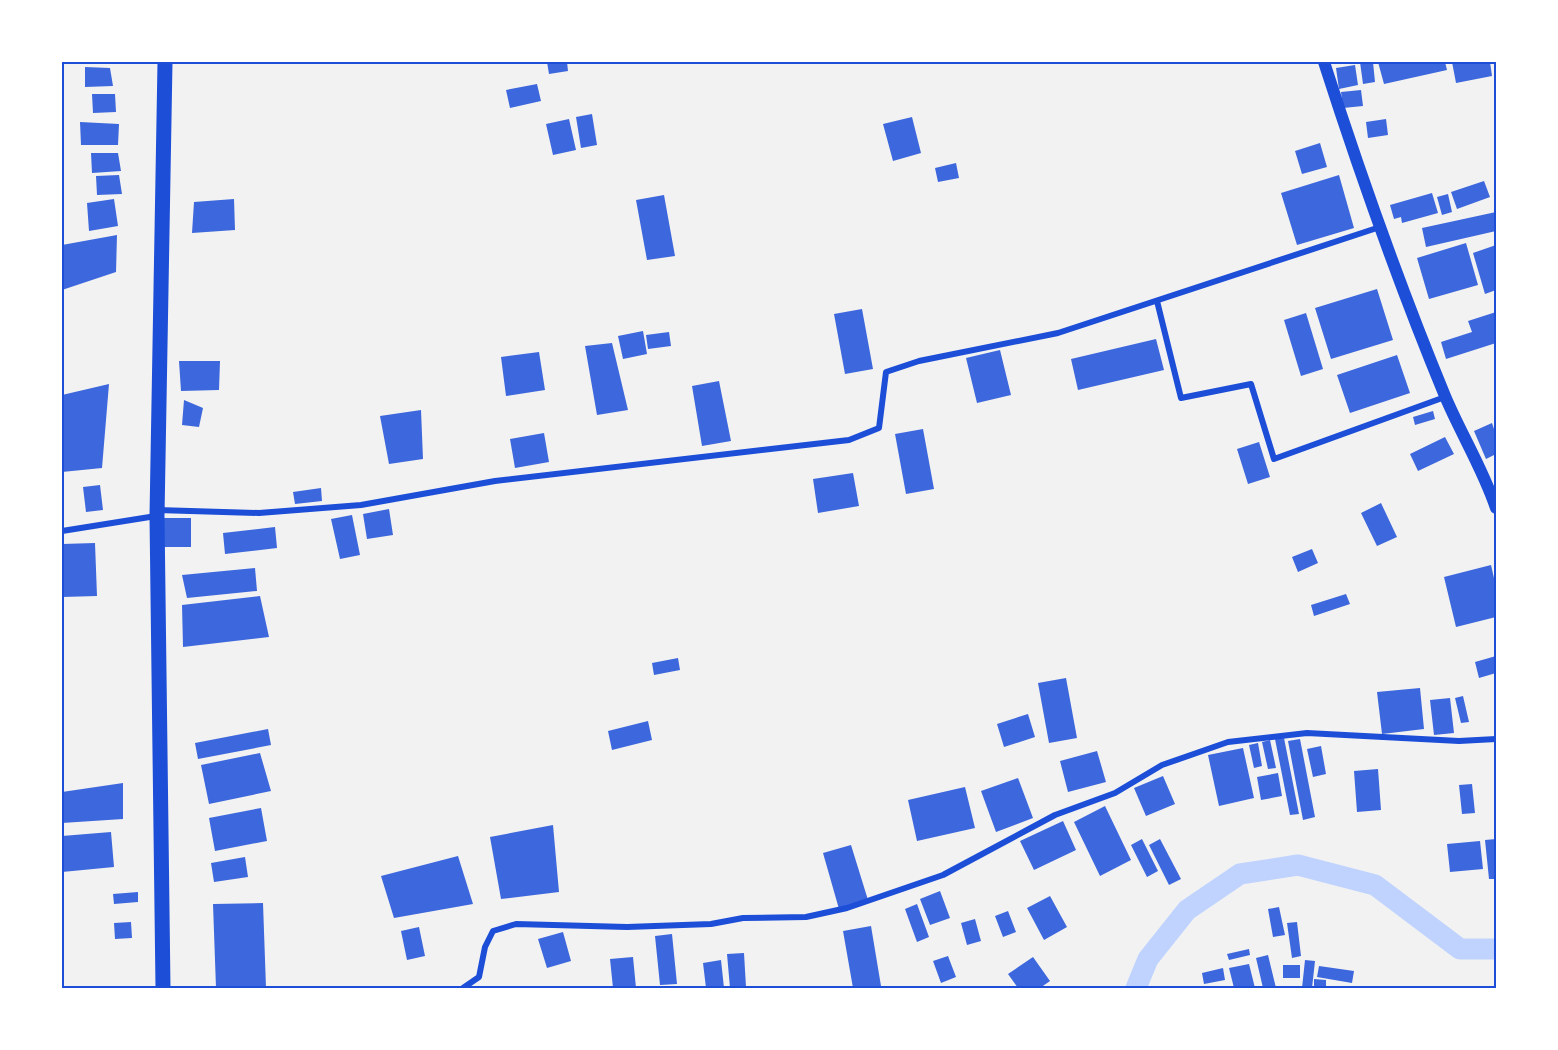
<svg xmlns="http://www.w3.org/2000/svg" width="1558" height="1050" viewBox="0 0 1558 1050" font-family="'Public Sans',sans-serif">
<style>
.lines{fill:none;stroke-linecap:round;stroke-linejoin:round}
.canal{stroke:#bfd3fe;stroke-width:21}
.building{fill:#3d67dc}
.minor{stroke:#1d4ed8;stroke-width:6}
.secondary{stroke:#1d4ed8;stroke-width:12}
.primary{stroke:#1d4ed8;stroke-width:15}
.neatline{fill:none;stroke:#1d4ed8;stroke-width:2}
</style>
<rect width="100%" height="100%" fill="#f2f2f2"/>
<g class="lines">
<path class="canal" d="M1136,988L1148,959L1187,910L1240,874L1298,865L1375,885L1460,949H1496"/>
</g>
<path class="building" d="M547,62H567L568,71L549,74Z
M1360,62H1373L1375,82L1363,84Z
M1378,62H1445L1447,70L1384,84Z
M1452,62H1490L1492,76L1456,83Z
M1355,65L1358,85L1339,89L1336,68Z
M85,67L110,68L113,86L85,87Z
M537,84L541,101L510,108L506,90Z
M1361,90L1363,106L1343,108L1341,92Z
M92,94H115L116,112L93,113Z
M592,114L597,145L581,148L576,117Z
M912,117L921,153L893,161L883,124Z
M569,119L576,150L553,155L546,124Z
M1386,119L1388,135L1368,138L1366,122Z
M80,122L119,124L118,145H81Z
M1320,143L1327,167L1302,174L1295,151Z
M91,153H118L121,171L92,173Z
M956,163L959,178L938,182L935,168Z
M119,175L122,194L97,195L96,176Z
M1339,175L1354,228L1297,245L1281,193Z
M1484,181L1490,197L1457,209L1451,192Z
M1432,193L1438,213L1402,223L1401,217L1394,219L1390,205Z
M1448,194L1452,212L1442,215L1437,197Z
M664,195L675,256L647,260L636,200Z
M114,199L118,226L89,231L87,203Z
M234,199L235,230L192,233L194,202Z
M1496,212V231L1426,247L1422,228Z
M117,235L116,272L62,290V245Z
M1466,243L1478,285L1429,299L1417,258Z
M1496,245V290L1485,294L1473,253Z
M1377,289L1393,340L1331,359L1315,308Z
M862,309L873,369L845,374L834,314Z
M1496,312V343L1446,359L1441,342L1472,332L1468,321Z
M1306,313L1323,369L1301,376L1284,320Z
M643,331L647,354L623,359L618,336Z
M669,332L671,346L648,349L646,335Z
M1156,339L1164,370L1078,390L1071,359Z
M612,343L628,410L597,415L585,346Z
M1000,350L1011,395L977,403L966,358Z
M539,352L545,390L506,396L501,357Z
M1397,355L1410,393L1350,413L1337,375Z
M179,361H220L219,390L181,391Z
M719,381L731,441L702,446L692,386Z
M109,384L102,468L62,472V395Z
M184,400L203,408L199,427L182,425Z
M421,410L423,459L389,464L380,416Z
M1433,411L1435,419L1415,425L1413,417Z
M1492,423L1496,435V454L1486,459L1474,431Z
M923,429L934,489L906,494L895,434Z
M544,433L549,462L515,468L510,439Z
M1445,437L1454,454L1418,471L1410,454Z
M1259,442L1270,477L1248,484L1237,449Z
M853,473L859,506L818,513L813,479Z
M100,485L103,510L86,512L83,487Z
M321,488L322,501L295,504L293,492Z
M1381,503L1397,537L1377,546L1361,513Z
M389,509L393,535L367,539L363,514Z
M352,515L360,555L340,559L331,519Z
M163,518H191V547H163Z
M275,527L277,548L225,554L223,533Z
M95,543L97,596L62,597V544Z
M1312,549L1318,563L1298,572L1292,557Z
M1491,565L1496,587V617L1456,627L1444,577Z
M255,568L257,591L187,598L182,575Z
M1346,594L1350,604L1314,616L1311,605Z
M260,596L269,637L183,647L182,605Z
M1496,656V673L1479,678L1475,662Z
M678,658L680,670L654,675L652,663Z
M1066,678L1077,738L1049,743L1038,683Z
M1420,688L1424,729L1382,734L1377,692Z
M1463,696L1469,722L1461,723L1455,698Z
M1450,698L1454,733L1434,735L1430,700Z
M1028,714L1035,737L1004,747L997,724Z
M648,721L652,740L612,750L608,731Z
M268,729L271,745L198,759L195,743Z
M1284,738L1299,814L1290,815L1275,739Z
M1300,739L1315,817L1303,820L1288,741Z
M1270,740L1276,768L1268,769L1262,742Z
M1258,743L1262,766L1254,768L1249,745Z
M1321,746L1326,774L1313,777L1307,749Z
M1243,748L1254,798L1219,806L1208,755Z
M1097,751L1106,782L1068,792L1060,761Z
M260,753L271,791L209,804L201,765Z
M1378,769L1381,810L1357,812L1354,771Z
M1278,773L1282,796L1261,800L1257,777Z
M1163,776L1175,804L1146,816L1134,788Z
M1018,778L1033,818L996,832L981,791Z
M123,783V819L62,823V792Z
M1472,784L1475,813L1462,814L1459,785Z
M965,787L975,828L917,841L908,800Z
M1105,806L1131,860L1100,876L1074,822Z
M261,808L267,841L215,851L209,818Z
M1063,821L1076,850L1034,870L1020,841Z
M553,825L559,892L501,899L490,837Z
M111,832L114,867L62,872V836Z
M1142,839L1158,871L1147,877L1131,845Z
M1160,839L1181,879L1169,885L1149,845Z
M1496,839V879H1489L1485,840Z
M1480,841L1483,869L1450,872L1447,844Z
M851,845L868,900L839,909L823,853Z
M458,856L473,904L394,918L381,876Z
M245,857L248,877L214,882L211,863Z
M940,891L950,918L930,925L920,899Z
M138,892V902L114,904L113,894Z
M1050,896L1067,927L1044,940L1027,908Z
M263,903L266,988H216L213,904Z
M917,904L929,937L917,942L905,909Z
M1279,907L1285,935L1273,937L1268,909Z
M1008,911L1016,932L1003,937L995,916Z
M975,919L981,941L967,945L961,923Z
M131,922L132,938L115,939L114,923Z
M1297,922L1301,956L1292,958L1287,923Z
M871,926L881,986L853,988L843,931Z
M419,927L425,956L407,960L401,931Z
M563,932L571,961L547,968L538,939Z
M672,934L677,984L660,985L655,936Z
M1249,949L1250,955L1229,960L1227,954Z
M744,953L746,987L730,988L727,954Z
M1268,955L1276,988H1263L1256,958Z
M948,956L956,977L941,983L933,961Z
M633,957L636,988H613L610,959Z
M1033,957L1050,981L1040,988H1018L1008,974Z
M721,960L724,988H706L703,963Z
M1305,960L1315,961L1312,988H1302Z
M1249,964L1255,988H1234L1229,968Z
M1283,965H1300V978H1283Z
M1319,966L1354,971L1352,983L1317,977Z
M1223,968L1225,980L1204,984L1202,973Z
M1314,979L1326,980V988H1314Z"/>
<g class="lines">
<path class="minor" d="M1157,301L1181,398L1251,384L1274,459L1445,397
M157,510L259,513L361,505L495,481L849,440L879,428L886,372L919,361L1058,333L1380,227
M62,531L156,516
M463,988L479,977L485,947L493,931L516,924L627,927L711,924L743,918L806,917L847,908L943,875L1055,815L1115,793L1162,765L1228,742L1307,733L1459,741L1496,739"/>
<path class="secondary" d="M1324,62C1360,174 1400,287 1445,396C1461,434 1483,469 1496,508"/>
<path class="primary" d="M163,988L157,516L165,62"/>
</g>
<rect width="1558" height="1050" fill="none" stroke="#ffffff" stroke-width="126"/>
<rect x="63" y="63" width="1432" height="924" class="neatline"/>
</svg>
